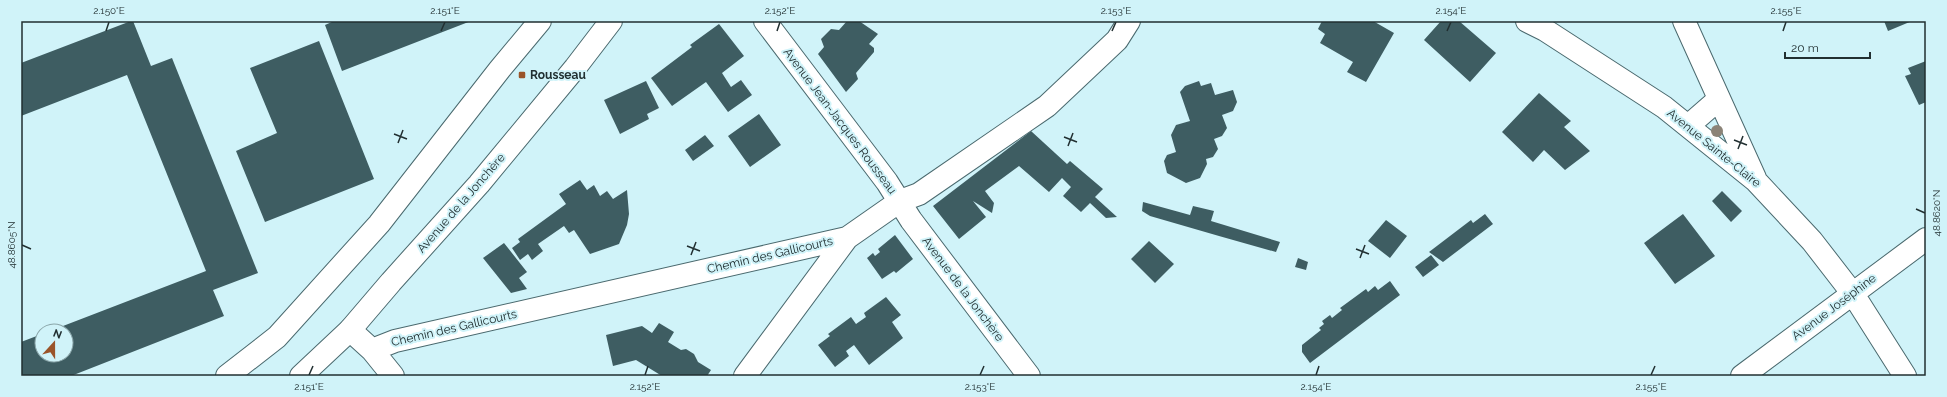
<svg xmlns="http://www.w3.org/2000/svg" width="1947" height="397" viewBox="0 0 1947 397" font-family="Raleway,sans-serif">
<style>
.building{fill:#3e5d62}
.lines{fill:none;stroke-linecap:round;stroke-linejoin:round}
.street-casing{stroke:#4a696e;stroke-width:24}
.secondary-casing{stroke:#4a696e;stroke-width:24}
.street{stroke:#fff;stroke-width:22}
.secondary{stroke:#fff;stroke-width:22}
.tree{fill:#8b8377}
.ticks{fill:none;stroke:#212f31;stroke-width:1.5}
.poi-dot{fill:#9a542a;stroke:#d0f3f9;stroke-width:1.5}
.labels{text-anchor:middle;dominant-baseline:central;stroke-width:4;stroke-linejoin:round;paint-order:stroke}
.poi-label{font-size:12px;font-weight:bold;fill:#212f31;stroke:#d0f3f9;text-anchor:start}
.street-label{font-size:12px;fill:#212f31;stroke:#d0f3f9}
.neatline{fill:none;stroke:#212f31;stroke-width:1.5}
.ticks-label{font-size:10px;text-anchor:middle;fill:#212f31}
</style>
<rect width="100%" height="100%" fill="#d0f3f9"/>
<path class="building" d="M131,21H133L151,66L172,58L258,273L213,290L224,316L71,376H21V342L42,334V355H66V331H50L206,271L127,75L21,116V63Z
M334,21H471L342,71L325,25Z
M847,21H859L878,34L869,44L874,48V52L856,73L858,79L846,92L818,54L824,47L821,39L831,29L839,30Z
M1322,21H1373L1394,33L1366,82L1347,72L1353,62L1320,43L1325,34L1318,29Z
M1441,21H1459L1496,53L1470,82L1424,40Z
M1884,21H1912L1888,31Z
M719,24L744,56L722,73L731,87L741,80L752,95L728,112L706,82L672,106L651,78L692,47L690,45Z
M319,41L374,179L265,222L236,151L277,133L250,68Z
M1926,61V102L1919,105L1905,76L1911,74L1908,68Z
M646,81L659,108L647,114L649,119L620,134L604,100Z
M1199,81L1201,86L1211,83L1215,95L1233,90L1237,102L1233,111L1222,115L1227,128L1222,136L1214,139L1218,149L1213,157L1206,159L1207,164L1200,178L1186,183L1167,173L1164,161L1167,155L1176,152L1171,135L1176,125L1190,121L1180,92L1185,86Z
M1539,93L1571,121L1564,127L1590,151L1565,170L1544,150L1533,162L1502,132Z
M759,114L781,145L750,167L728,136Z
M1031,131L1067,164L1070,161L1103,189L1095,197L1117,217L1106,218L1090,203L1081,212L1063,196L1071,187L1062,178L1049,192L1019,166L985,191L994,203L992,213L973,201L986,217L959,239L933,206Z
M705,135L714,146L693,161L685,150Z
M580,180L587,190L594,185L600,196L607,191L613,199L627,190L629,214L627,225L619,244L590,254L574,230L569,233L564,226L538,244L543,251L532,260L528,254L520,260L512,248L520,242L518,239L566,204L559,194Z
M1722,191L1742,211L1731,222L1712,201Z
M1143,202L1190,215L1193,206L1214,211L1211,221L1280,242L1276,252L1219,236L1150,216L1142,211Z
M1485,214L1493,224L1443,262L1429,252L1471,220L1473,223Z
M1683,214L1715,256L1675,284L1644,243Z
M1386,220L1407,236L1390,258L1368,241Z
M895,235L913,259L896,273L894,271L882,279L867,258L873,253L875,256L880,252L878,249Z
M1149,241L1174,264L1155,283L1131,259Z
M504,243L527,272L519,278L527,289L511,293L483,258Z
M1431,255L1439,265L1423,277L1415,267Z
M1298,258L1308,262L1306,270L1295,267Z
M1390,281L1400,295L1310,363L1302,352V345L1321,330L1319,328L1324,324L1322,321L1330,315L1332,318L1342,310L1340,308L1366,289L1368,292L1375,286L1378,290Z
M886,297L901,315L892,322L903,338L869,365L854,345L846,351L849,356L835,367L818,345L830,336L828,334L851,317L856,324L866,317L864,313Z
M659,323L674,332L668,342L681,350L686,349L694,354L698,362L711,370L707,376H662L636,360L613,366L606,335L642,326L652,333Z"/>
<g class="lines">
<defs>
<path id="street" d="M765,21L887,182L911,220L1029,376
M1527,21L1545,30L1664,107L1756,181L1812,241L1853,294L1905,376
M1684,21L1755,178
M1688,126L1719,99
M350,330L372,350L395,341L847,238L900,201L919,194L1047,106L1117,40L1129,21
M372,350L393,376
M227,376L277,337L379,224L500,69L540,21
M745,376L847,238
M1742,376L1926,239"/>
<path id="secondary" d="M301,376L350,330L391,282L479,184L575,68L611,21"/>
</defs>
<use href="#street" class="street-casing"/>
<use href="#secondary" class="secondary-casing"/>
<use href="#street" class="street"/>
<use href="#secondary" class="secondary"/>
</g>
<circle class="tree" cx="1717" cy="131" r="6"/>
<path class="ticks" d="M106,31L109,22M441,31L445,22M777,31L780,22M1112,31L1116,22M1447,31L1451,22M1783,31L1786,22M394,134L407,139M1064,137L1077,142M1734,140L1747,145M398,143L403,130M1068,146L1073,133M1738,149L1743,136M1916,209L1925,213M22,245L31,249M687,246L700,251M1356,249L1369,254M691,255L696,242M1360,258L1365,245M309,375L313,366M645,375L648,366M980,375L984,366M1316,375L1319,366M1651,375L1655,366"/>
<rect class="poi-dot" x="518" y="71" width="8" height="8" rx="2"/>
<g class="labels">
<g class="poi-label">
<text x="530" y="75">Rousseau</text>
</g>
<g class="street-label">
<text transform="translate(840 121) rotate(53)">Avenue Jean-Jacques Rousseau</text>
<text transform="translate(1714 148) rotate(39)">Avenue Sainte-Claire</text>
<text transform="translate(461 203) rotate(-49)">Avenue de la Jonchère</text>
<text transform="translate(770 255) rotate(-13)">Chemin des Gallicourts</text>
<text transform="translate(963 289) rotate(53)">Avenue de la Jonchère</text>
<text transform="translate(1834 307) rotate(-37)">Avenue Joséphine</text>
<text transform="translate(454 328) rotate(-13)">Chemin des Gallicourts</text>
</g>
</g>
<rect width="1947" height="397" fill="none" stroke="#d0f3f9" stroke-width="44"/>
<g transform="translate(54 343) rotate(21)"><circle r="19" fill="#d0f3f9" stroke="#8aa5a9"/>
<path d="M0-3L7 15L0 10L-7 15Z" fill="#9a542a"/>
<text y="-6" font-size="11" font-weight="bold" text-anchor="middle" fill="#212f31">N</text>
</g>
<path d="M1785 52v6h85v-6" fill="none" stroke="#212f31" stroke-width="2"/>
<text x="1791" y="52" font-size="12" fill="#212f31" stroke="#d0f3f9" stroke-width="3" paint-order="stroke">20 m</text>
<rect x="22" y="22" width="1903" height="353" class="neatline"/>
<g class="ticks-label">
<text x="109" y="14">2.150°E</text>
<text x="445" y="14">2.151°E</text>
<text x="780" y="14">2.152°E</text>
<text x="1116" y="14">2.153°E</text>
<text x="1451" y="14">2.154°E</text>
<text x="1786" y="14">2.155°E</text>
<text transform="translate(1936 213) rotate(-90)" y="4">48.8620°N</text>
<text transform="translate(11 245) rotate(-90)" y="4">48.8605°N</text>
<text x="309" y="390">2.151°E</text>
<text x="645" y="390">2.152°E</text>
<text x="980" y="390">2.153°E</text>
<text x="1316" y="390">2.154°E</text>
<text x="1651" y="390">2.155°E</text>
</g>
</svg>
